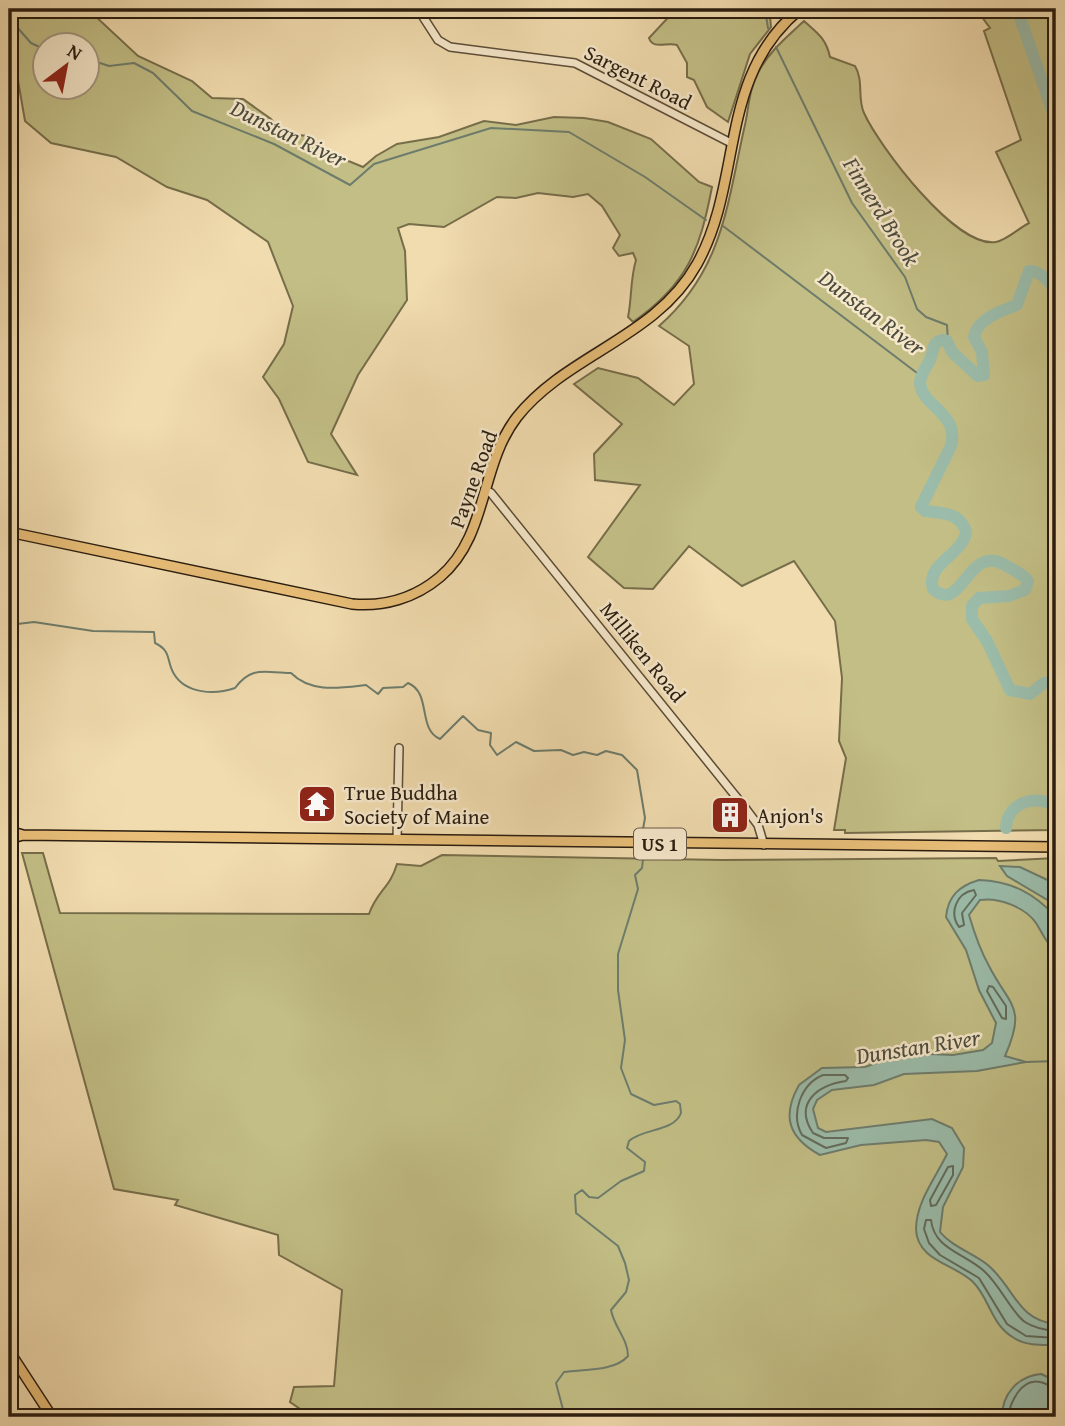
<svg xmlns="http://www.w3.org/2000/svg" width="1065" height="1426" viewBox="0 0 1065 1426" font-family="'Gentium Book Plus',serif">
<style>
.green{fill:#c2be85;stroke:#766d4a;stroke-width:2;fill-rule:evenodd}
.water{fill:#9bbcaa;stroke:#6d7c6c;stroke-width:2}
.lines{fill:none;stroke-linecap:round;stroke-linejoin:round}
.shore{stroke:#626c5c;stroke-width:2}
.stream{stroke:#6d7c6c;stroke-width:2}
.river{stroke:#9bbcaa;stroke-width:12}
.minor-casing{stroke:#5b4c37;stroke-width:10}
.major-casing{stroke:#291c0f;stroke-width:12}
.minor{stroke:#f6e8cb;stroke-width:7}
.major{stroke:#e8be78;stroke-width:9}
.labels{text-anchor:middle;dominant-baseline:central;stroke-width:5;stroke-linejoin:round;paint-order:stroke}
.shield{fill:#f6e8cb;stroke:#665947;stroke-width:2}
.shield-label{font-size:19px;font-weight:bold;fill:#291c0f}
.street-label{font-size:21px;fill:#291c0f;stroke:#f6e8cb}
.poi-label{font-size:21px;fill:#291c0f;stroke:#f6e8cb;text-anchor:start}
.water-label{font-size:23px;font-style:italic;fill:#4b4c3e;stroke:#f6e8cb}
</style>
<rect width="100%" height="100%" fill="#f1dcaf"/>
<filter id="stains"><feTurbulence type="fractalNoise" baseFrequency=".00286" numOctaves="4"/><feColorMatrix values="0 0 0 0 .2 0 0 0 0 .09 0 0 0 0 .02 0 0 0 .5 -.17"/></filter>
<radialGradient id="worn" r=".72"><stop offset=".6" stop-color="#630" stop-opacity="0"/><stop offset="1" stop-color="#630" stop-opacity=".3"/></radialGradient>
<path class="green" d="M9,9H82L92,13L138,56L192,81L212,98L243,99L271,119L282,134L310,136L324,151L363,167L376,156L397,144L439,137L484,121L516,125L554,117L584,118L608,122L651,139L699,182L712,187C700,249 688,284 633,322L628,317C632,298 630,280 636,260L633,253L619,256L613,248L620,235L602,206L588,194L573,197L538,193L516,198L497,197L444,227L409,224L398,228L405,251L407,300L358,375L331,434L357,475L308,462L279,399L263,377L284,344L293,306L268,242L207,200L167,187L116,157L51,143L25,121L16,69L9,65ZM46,46H88V88H46Z
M676,9H787L770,16L771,27L750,54L728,122L707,107L694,80L687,77V63L677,45C666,42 653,50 649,38Z
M976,9H1056V830L845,833V830H834L846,758L839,741L842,678L835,621L794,561L742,586L689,546L653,589L624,588L588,557L640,485L595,480L594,454L622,424L574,384L598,368L638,378L674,405L694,384L689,346L659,326C722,271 727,206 744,129C749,110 748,92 758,73C769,51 787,37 804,21C817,33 826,38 830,57L855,66C864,81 857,98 864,113C879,146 956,249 996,242C1007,240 1019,228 1029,223L996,152L1021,140L984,31L990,28Z
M22,853H43L60,913L369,914C377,891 390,888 397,864L421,866L442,855L722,860L996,858L998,861L1056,858V1381L1041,1374L1005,1417H312L290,1402L294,1387L334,1386L342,1290L279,1255L278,1235L175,1205L178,1200L114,1189Z"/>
<path class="water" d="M1000,866L1020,867L1056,884V905L1007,876Z
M979,880C1011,881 1034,893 1056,917V950C1045,942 1043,934 1036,923C1025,907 998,897 980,900L969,915C974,932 980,950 989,966C1010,1007 1027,1006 1005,1056L1026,1062L977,1071L904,1074L874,1085L832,1090L817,1100L813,1109L818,1128L826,1132L932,1119L952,1128L964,1148L963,1167L943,1207L940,1232C952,1247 975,1254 989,1266C1015,1289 1018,1321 1056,1324V1345C1042,1345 1026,1346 1014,1338C991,1325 990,1299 973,1282C955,1264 917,1261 916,1229C916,1202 936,1177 947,1154L939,1142L926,1140L861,1145L820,1155C789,1138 781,1117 799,1085L822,1068L865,1067L906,1053L953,1055L983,1050L992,1043L996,1023L979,990L966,950L946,917C948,896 959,886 979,880Z
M1041,1374L1056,1381V1413L1043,1409L1039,1417H1002C1002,1394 1018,1376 1041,1374Z"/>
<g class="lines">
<path class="shore" d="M974,890L976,895L962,913L964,925L959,927C949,913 956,893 974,890Z
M989,986L993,987L1006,1006V1019L1002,1018L987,991Z
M823,1075H845L848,1078L846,1081C818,1085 793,1103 813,1133L824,1138H848L846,1143L826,1148L802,1135C790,1114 801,1084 823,1075Z
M953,1166V1175L936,1205L931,1206L930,1200L948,1167Z
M1056,1331C1045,1330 1034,1328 1025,1322C1011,1312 1000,1285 984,1271C964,1253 934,1249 931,1220H926L924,1229L929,1243L940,1255L979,1278L1007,1324L1026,1336L1056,1338
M1008,1417C1010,1403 1021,1378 1040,1382C1046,1383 1050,1387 1056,1387"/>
<path class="stream" d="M765,9L768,28
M9,18L31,43L46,50
M776,47L852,203L905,277L917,309L926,317L947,325L948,343
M88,59L109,66L134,63L153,73L192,111L274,144L350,185L374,164L491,128L569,132L645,177L706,220
M723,226L921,376
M9,625L34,622L93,631L154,632L155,643C172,651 166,661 174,674C186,694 215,695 235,688C252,665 265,673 291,673C311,693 339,688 366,685L378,694L383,688L403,687L408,683C432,693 417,729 440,739L463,716L478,730L491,733L490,745L497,755L516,742L534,751L561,750L573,755L584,752L597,755L606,751L622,755L637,770L645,818L643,829
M1026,1062L1056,1061
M565,1417L556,1383L564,1372C583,1369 614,1372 628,1356C628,1339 614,1327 611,1310L626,1292L629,1280L625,1263L618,1246L576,1213L575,1195L582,1190L589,1197L598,1198L621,1181L644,1171L645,1162L627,1148L629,1141C643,1128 674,1132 681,1113L680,1104L676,1101L654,1105L631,1094L621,1068L625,1040L618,990V954L638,889L635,875L642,868L643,859"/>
<path class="river" d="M1017,9L1056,121
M1056,223L1053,230L1056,236
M1056,294C1052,283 1041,271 1029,271L1017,305C1001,311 977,319 974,337L982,352L984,375L978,376L952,352L947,341L942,340C932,343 934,349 931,357C928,366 920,374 920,383C922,407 960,413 951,446L921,507L925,511C942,513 959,512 966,531C964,555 925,563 933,589C963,615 967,543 1005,565C1013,570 1022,573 1028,581L1025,590L1009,596L979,598L972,606V619L987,641L1010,690L1030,694L1044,683L1056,680
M1006,828C1007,802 1037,793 1056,807"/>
<defs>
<path id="minor" d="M418,9L438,40L450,47L575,63L731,143
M485,490L491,493L746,809L758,825L764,845
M397,840L399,748"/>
<path id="major" d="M9,532L352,604C384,607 415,598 440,577C489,535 479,466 517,417C567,354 656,338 697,264C744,180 717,77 800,9
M9,831L23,835
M9,839L23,835L1056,847
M9,1351L52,1417"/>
</defs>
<use href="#minor" class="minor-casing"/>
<use href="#major" class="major-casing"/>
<use href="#minor" class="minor"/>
<use href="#major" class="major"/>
</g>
<defs>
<symbol id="temple-square" viewBox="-11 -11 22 22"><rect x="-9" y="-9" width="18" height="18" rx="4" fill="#8f2418" stroke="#f6e8cb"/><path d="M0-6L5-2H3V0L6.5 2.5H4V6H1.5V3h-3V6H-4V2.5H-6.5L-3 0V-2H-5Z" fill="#fff"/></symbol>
<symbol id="building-square" viewBox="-11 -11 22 22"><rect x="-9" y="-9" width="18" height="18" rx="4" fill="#8f2418" stroke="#f6e8cb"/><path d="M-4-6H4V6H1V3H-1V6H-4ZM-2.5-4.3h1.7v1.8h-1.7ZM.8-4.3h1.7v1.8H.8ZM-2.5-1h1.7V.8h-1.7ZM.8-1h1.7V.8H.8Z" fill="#fff"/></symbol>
</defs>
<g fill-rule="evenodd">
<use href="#temple-square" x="295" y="782" width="44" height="44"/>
<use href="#building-square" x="708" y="793" width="44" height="44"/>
</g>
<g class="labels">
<rect class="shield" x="634" y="828.5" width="52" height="31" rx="5"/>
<g class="shield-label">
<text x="660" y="844">US 1</text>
</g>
<g class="street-label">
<text transform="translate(638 77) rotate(27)">Sargent Road</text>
<text transform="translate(473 479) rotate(-70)">Payne Road</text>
<text transform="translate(643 652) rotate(51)">Milliken Road</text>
</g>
<g class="poi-label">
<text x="344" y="792">True Buddha<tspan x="344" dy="24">Society of Maine</tspan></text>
<text x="757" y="815">Anjon's</text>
</g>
<g class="water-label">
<text transform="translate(289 133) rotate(26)">Dunstan River</text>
<text transform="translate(882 211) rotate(58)">Finnerd Brook</text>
<text transform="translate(872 312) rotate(37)">Dunstan River</text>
<text transform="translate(918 1046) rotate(-9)">Dunstan River</text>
</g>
</g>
<rect width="1065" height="1426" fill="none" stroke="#f1dcaf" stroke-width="35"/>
<rect x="10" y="10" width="1044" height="1405" fill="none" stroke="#291c0f" stroke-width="3.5"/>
<rect x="18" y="18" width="1030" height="1391" fill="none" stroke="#291c0f" stroke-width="2"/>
<g transform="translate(66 66) rotate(32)"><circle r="33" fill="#f6e8cb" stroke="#a49680" stroke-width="2"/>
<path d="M0-5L12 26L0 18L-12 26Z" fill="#8f2418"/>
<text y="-10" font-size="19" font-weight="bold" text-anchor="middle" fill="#291c0f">N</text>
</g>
<rect width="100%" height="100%" filter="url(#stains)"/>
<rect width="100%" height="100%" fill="url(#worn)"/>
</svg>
